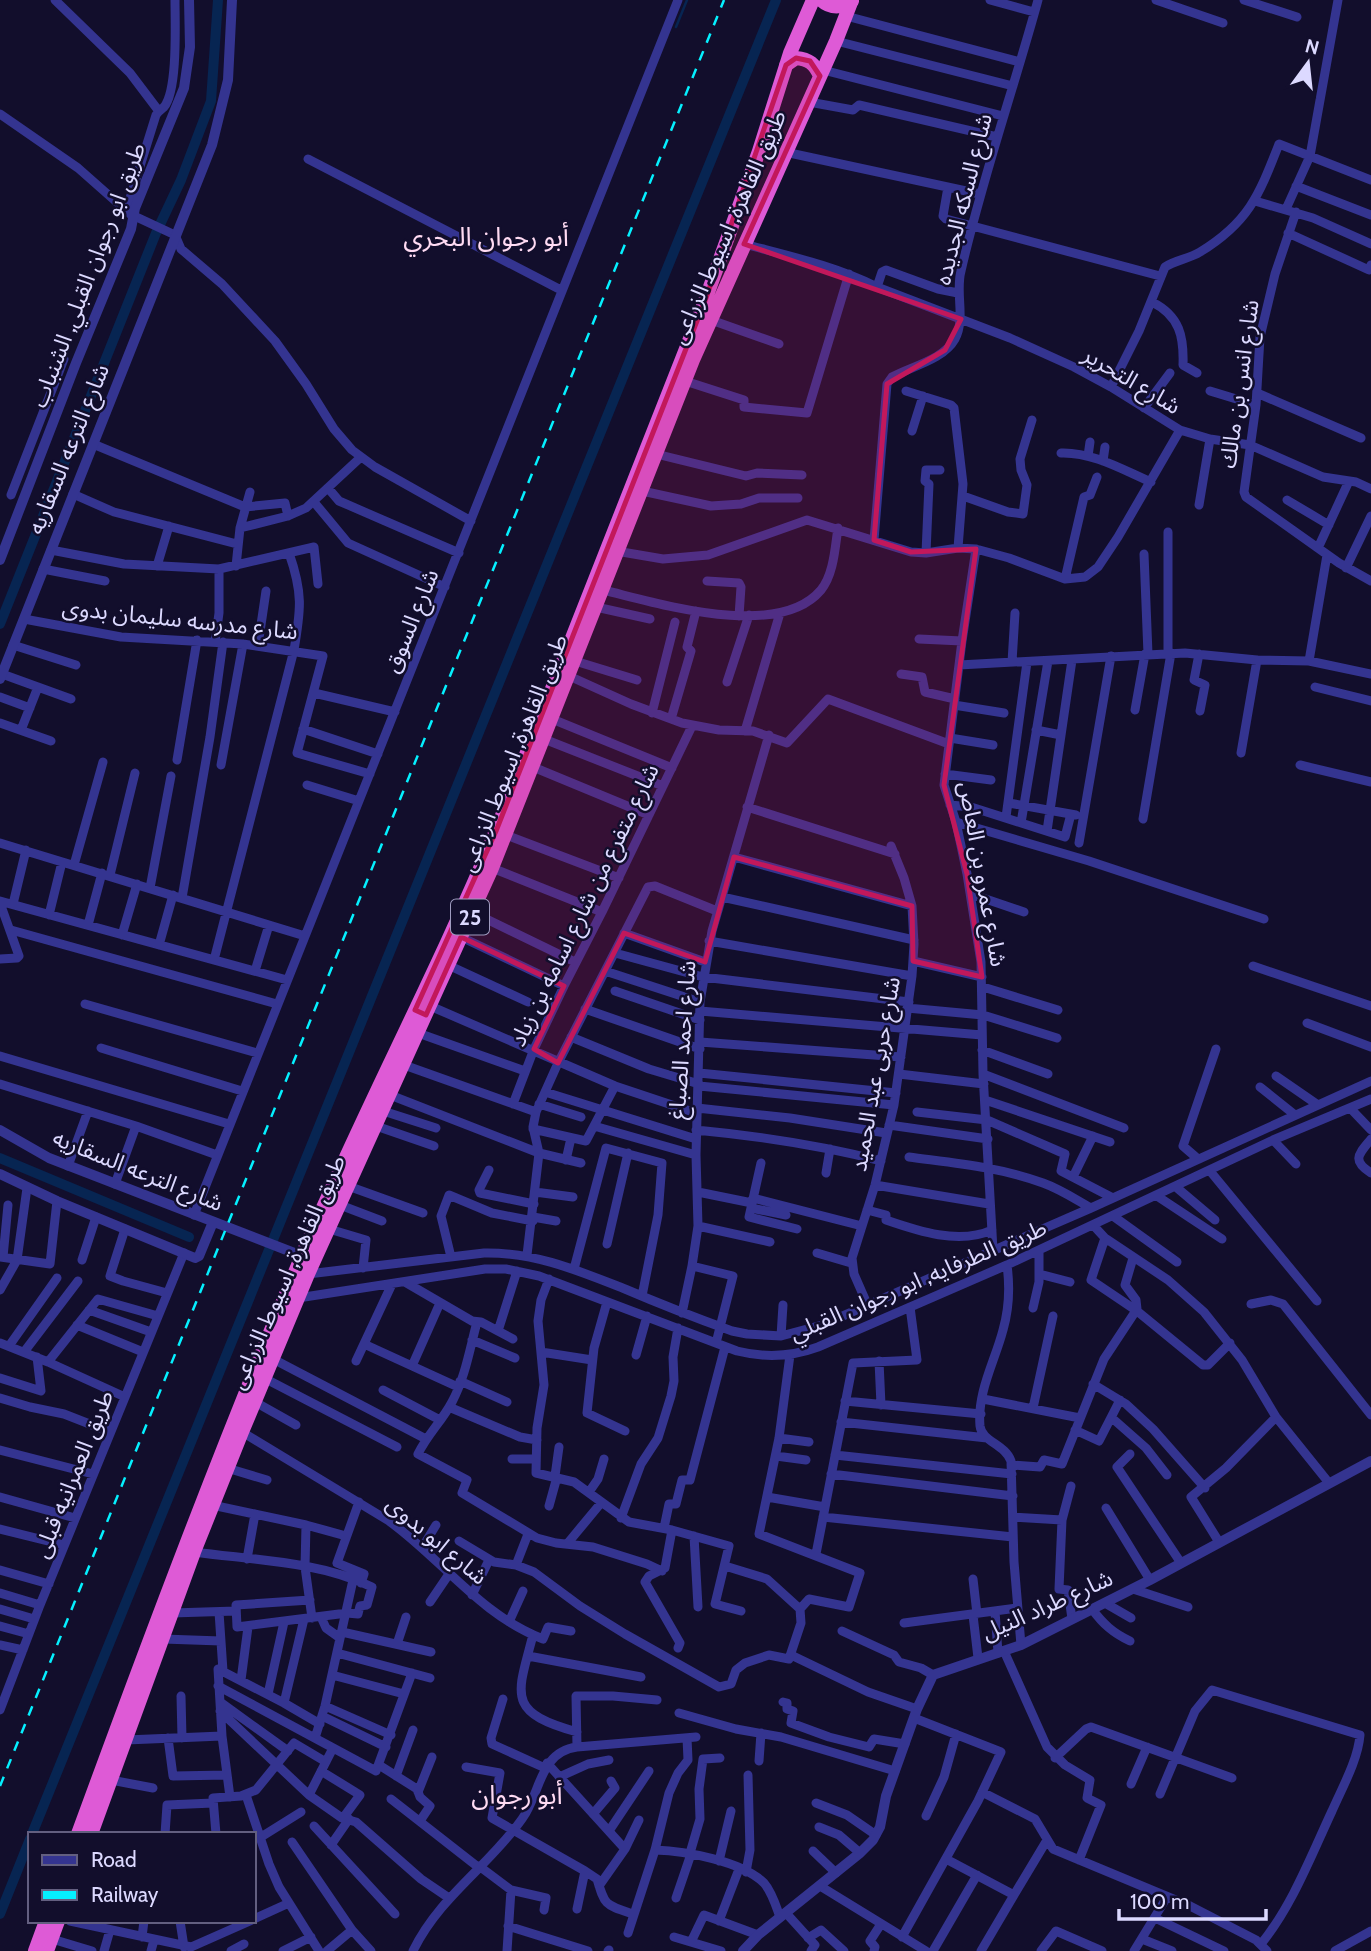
<svg xmlns="http://www.w3.org/2000/svg" width="1371" height="1951" viewBox="0 0 1371 1951" font-family="Cabin,'Noto Sans Arabic',sans-serif">
<style>
.lines{fill:none;stroke-linecap:round;stroke-linejoin:round}
.stream{stroke:#072552;stroke-width:2.5}
.canal{stroke:#072552;stroke-width:10}
.minor{stroke:#343490;stroke-width:9}
.tertiary{stroke:#343490;stroke-width:10}
.trunk{stroke:#de5ad6;stroke-width:14}
.rail{stroke:#05f0ff;stroke-width:2.5;stroke-dasharray:10 9;stroke-linecap:butt}
.marked{fill:#c2185b;fill-opacity:0.2;stroke:#c2185b;stroke-width:5;stroke-linejoin:round}
.labels{text-anchor:middle;dominant-baseline:central;stroke-width:5;stroke-linejoin:round;paint-order:stroke}
.shield{fill:#120e2c;stroke:#9f9cc0;stroke-width:2}
.shield-label{font-size:21px;font-weight:bold;fill:#dcd9ff}
.street-label{font-size:23px;fill:#dcd9ff;stroke:#120e2c}
.quarter-label{font-size:26px;fill:#ffdbf3;stroke:#120e2c}
</style>
<rect width="100%" height="100%" fill="#120e2c"/>
<g class="lines">
<path class="stream" d="M676,27L687,0"/>
<path class="canal" d="M0,624L156,233L181,180L211,101L218,0
M0,1158L189,1237
M32,1834L776,0
M0,1914L30,1839"/>
<path class="minor" d="M55,0L130,73L158,110
M990,0L1034,12
M1156,0L1223,23
M1244,0L1297,17
M846,16L1020,62
M836,41L1013,86
M823,70L1003,116
M809,102L853,110L859,105L997,137
M0,114L78,168L130,214L175,235L181,249L222,284L275,341L306,384L334,429L352,450L375,467L471,521
M785,152L980,194
M308,159L561,290
M1296,186L1371,215
M948,187L943,216L946,219L1160,276
M1255,201L1313,218L1371,244
M1286,209L1310,156L1338,0
M126,211L156,115C158,111 161,110 164,107C178,90 175,23 175,0
M1296,212L1275,274L1260,337L1256,405L1244,492L1246,497L1339,563L1371,581
M1288,233L1369,270L1371,265
M744,244C789,256 835,266 877,287L882,272L886,270L938,289L958,293
M877,287L1010,338L1074,367L1111,387L1180,430L1210,439L1250,445L1323,477L1356,482L1371,489
M1152,302C1180,316 1184,337 1183,365L1197,373
M711,320L779,344
M685,381L744,400V407L807,413L849,274
M1111,387L1139,331L1165,267C1175,260 1189,259 1200,252C1249,222 1259,195 1279,144L1371,180
M906,391L951,405L954,408L963,484L958,548
M1210,391L1256,405
M1257,393L1361,438
M1144,408L1170,373
M912,431L923,396
M93,444L245,507L285,503L288,516
M1061,453C1093,452 1123,470 1151,482
M656,454L746,476L757,473L802,475
M1088,456L1090,442
M1103,461L1105,447
M328,488L339,501L459,553
M642,491L711,506L741,504L759,498H798
M73,494L114,512L237,544
M11,495L64,359
M963,496L1008,512L1023,514L1027,485L1021,470L1020,459L1032,420
M1287,500L1329,525
M314,502L348,543L445,587
M1199,505L1210,439
M240,528L288,516L306,508L361,457
M1168,532V653
M874,540L887,384L892,377C912,366 943,360 955,339C966,318 955,293 961,271C982,179 1013,91 1038,0
M1318,548L1349,481
M976,549L962,641L944,785L956,822L967,874L981,962L983,1074L993,1250
M51,550L124,564L219,569L314,547L318,584
M616,551L663,559L708,555L807,520L911,552L926,553L958,548L976,549L1009,558L1065,579L1085,577L1098,567L1118,537L1180,430
M926,553L929,484L925,481L926,470H940
M1144,554L1148,654
M157,566L169,526
M236,566L240,528L250,492
M1346,568L1371,516
M43,569L105,581
M1065,579L1084,497L1090,495L1097,477
M707,581L739,583L741,587L739,616
M603,590C658,603 778,641 821,590C834,574 835,547 838,528
M596,607L650,619
M24,619L121,637L243,644L323,656L297,753L370,774
M919,639L962,641
M215,642L219,613V569
M13,645L76,665
M258,645L266,591
M1199,654L1194,680L1205,685L1200,711
M575,661L637,680
M1309,661L1327,555
M1012,662L1015,613
M959,665L1185,653L1257,660L1309,661L1371,674
M2,674L71,699
M901,674L922,677L925,692L955,699
M569,676L631,704L682,723L719,730L753,731L787,743L828,699L949,744
M727,682L749,615
M1315,687L1371,701
M314,693L395,712
M0,697L30,708
M954,705L1004,713
M1135,710L1145,654
M652,713L675,622
M552,719L672,768
M671,719L691,651L687,647L696,611
M0,723L51,741
M303,729L378,754
M21,730L38,687
M1036,730L1061,735
M745,731L780,613
M950,738L993,745
M544,739L663,786
M1241,753L1257,660
M177,760L197,640
M221,765L243,644
M1300,765L1371,782
M533,767L649,815
M945,774L991,780
M307,785L359,801
M1009,803L1076,815
M950,805L971,807L1065,837L1071,814
M747,807L895,854
M1006,817L1027,662
M1143,819L1171,653
M956,822L1089,861L1264,919
M1021,823L1048,661
M1047,831L1072,660
M506,835L619,878
M0,843L305,936
M1079,843L1111,656
M734,857L912,906
M74,865L103,762
M492,868L602,912
M110,875L135,773
M150,888L171,776
M971,894L1024,912
M722,897L914,940
M182,898L210,737L223,642
M0,901L287,980
M0,903L19,956L17,958L0,959
M13,904L26,850
M472,912L575,962
M49,915L62,862
M88,925L102,873
M11,930L277,1004
M624,933L705,962
M122,935L137,884
M461,937L564,986
M709,941L912,976
M159,945L173,895
M615,953L703,977L909,1002
M214,960L294,650C301,609 303,593 289,553
M913,961L982,977
M448,965L528,1002
M1253,966L1371,1006
M255,971L269,925
M605,971L700,1002
M983,987L1058,1010
M615,991L700,1020
M85,1004L257,1053
M430,1006L615,1086L696,1113
M907,1008L983,1015L1057,1038
M585,1009L700,1049
M700,1011L982,1035
M1307,1023L1371,1047
M418,1033L525,1071
M571,1037L649,1069L699,1084
M700,1042L901,1057
M101,1048L242,1091
M982,1050L1048,1074
M0,1056L229,1124
M404,1065L536,1112
M699,1073L896,1093
M899,1074L984,1084
M983,1074L1124,1128
M1276,1076L1318,1105
M0,1084L136,1126L217,1155
M699,1086L894,1105
M1260,1087L1295,1115
M545,1092L696,1139
M390,1095L539,1153L581,1163
M985,1100L1110,1142
M513,1104L534,1049L564,986L602,912L692,726
M539,1104L581,1117
M697,1108L790,1118L886,1133
M1350,1108L1371,1130
M383,1111L436,1128
M917,1112L987,1120L1065,1154L1061,1171L1113,1198
M889,1125L988,1139
M376,1126L434,1146
M594,1126L696,1155
M533,1129L586,1141L615,1086
M696,1130C758,1136 820,1145 881,1161
M1371,1139C1359,1154 1351,1160 1371,1173
M1273,1140L1296,1164
M909,1157C953,1163 1000,1167 1043,1183C1060,1189 1075,1199 1091,1208
M1198,1159L1183,1146L1216,1049
M566,1160L571,1138
M761,1163L749,1217L797,1229
M68,1166L88,1111
M489,1170L479,1190L480,1193L534,1204
M1210,1171L1317,1301
M826,1173L830,1149
M1073,1177L1093,1136
M115,1184L136,1126
M875,1185L989,1204
M348,1186L423,1213
M1176,1187L1215,1220
M535,1192L573,1197
M698,1192L752,1203
M1157,1196L1222,1239
M753,1198L862,1226
M340,1205L382,1221
M751,1208L786,1215
M867,1210L886,1215V1220C918,1231 959,1245 992,1230
M194,1215L678,0
M1113,1216L1177,1262
M533,1217L556,1221
M1093,1225L1105,1238L1168,1280L1204,1312L1242,1360L1276,1417L1329,1483
M698,1226L770,1242
M125,1229L110,1276L123,1281L167,1293
M329,1229L366,1240L363,1268
M1105,1238L1091,1280L1137,1311L1203,1365H1208L1230,1343
M607,1244L628,1153
M817,1253L851,1263
M527,1255L539,1153L533,1127L536,1112L558,1063L648,887L655,886L717,911
M0,1257L50,1264L57,1201
M3,1257L8,1205
M451,1257L441,1216L449,1195L492,1213L533,1221
M82,1260L96,1217
M1007,1265C1010,1287 1009,1309 1003,1330C995,1361 977,1392 980,1426C982,1442 1005,1444 1011,1461L1014,1562L1021,1645
M692,1266L733,1276L716,1343
M574,1269L606,1148L662,1163L658,1215L642,1296
M308,1274L484,1253C535,1252 579,1271 625,1289C660,1304 696,1318 732,1331L747,1334L781,1336L822,1325L1091,1208L1371,1081
M1039,1274L1070,1282
M549,1279L541,1300L538,1321L544,1385L537,1428L536,1473L574,1482L629,1522L672,1530L729,1546L715,1604L741,1611
M405,1282L472,1321L481,1322L513,1339
M0,1290L17,1260L27,1188
M298,1298L485,1269H506L539,1276L737,1351C765,1358 791,1357 818,1347L1007,1265L1273,1140L1371,1099
M607,1302L594,1348L587,1413L625,1431
M1251,1304L1271,1300L1283,1304L1371,1415
M868,1306L854,1274L852,1258L875,1185L894,1105L912,976L914,944L912,906L904,878L891,846
M1033,1308L1039,1282V1250
M89,1310L151,1332
M682,1313L692,1266L698,1226L696,1155L700,1002L712,931L769,735
M477,1322C470,1348 465,1378 452,1402C442,1421 427,1435 418,1454L467,1480L462,1493L537,1538L556,1543L593,1547L647,1564L662,1571
M77,1325L143,1352
M498,1331L517,1271
M781,1336L783,1305
M472,1340L515,1358
M0,1343L48,1362L125,1397
M364,1344L458,1387
M9,1346L57,1278
M24,1352L78,1281
M541,1352L592,1360
M636,1355L647,1316
M790,1355L779,1438L759,1534L860,1573L849,1607L809,1599L800,1609
M273,1359L426,1439
M356,1361L392,1284
M879,1361L881,1405
M48,1362L98,1299L158,1316
M412,1366L440,1303
M0,1378L41,1391L37,1357
M264,1378L397,1447
M460,1381L507,1402
M1093,1384L1126,1404L1153,1429L1205,1488
M383,1390L440,1420
M0,1398L30,1407L64,1414L110,1432
M983,1399L1080,1418
M845,1401L981,1414
M255,1402L296,1425
M449,1407L520,1437L537,1440
M1033,1408L1053,1316
M1112,1418L1146,1448L1167,1475
M841,1422L987,1438
M1075,1430L1099,1441L1120,1400
M242,1432L389,1521C442,1559 480,1615 543,1639L548,1627L571,1631
M779,1438L809,1442
M0,1450L93,1474
M1130,1454L1117,1467L1181,1563
M835,1455L1012,1474
M776,1456L806,1460
M512,1459H536
M1011,1465L1040,1467L1044,1460L1062,1464L1104,1359L1137,1309L1136,1300L1125,1285L1133,1258
M227,1468L267,1480
M831,1474L1013,1496
M555,1476L559,1447
M1071,1486L1062,1520L1059,1589L1068,1590L1072,1619
M589,1492L598,1479L604,1459
M0,1497L75,1518
M767,1497L825,1507
M359,1502L337,1563L364,1574L361,1583
M212,1505L306,1525L346,1536
M549,1506L557,1477
M1106,1508L1150,1580
M823,1517L1013,1537
M1013,1517L1062,1520
M621,1518L641,1464L658,1438L671,1396L674,1381L673,1357L678,1328
M306,1525L305,1567L312,1618
M664,1528L669,1504H676L682,1480H690L725,1347
M0,1529L64,1545
M672,1530L665,1568L649,1576L645,1582L680,1643L678,1648
M694,1536L698,1607
M459,1541L494,1562L516,1565L534,1572L580,1606L625,1634L719,1687L731,1684L736,1670L745,1663L769,1655L789,1659L801,1623L800,1609L767,1579L725,1566
M1219,1542L1191,1497L1226,1468L1276,1417
M567,1544L601,1503
M422,1548L436,1525
M194,1552C252,1560 319,1561 372,1587L367,1605L360,1606L358,1614L347,1613L237,1627L236,1605L310,1600
M816,1554L853,1363L917,1360L910,1307
M247,1559L255,1514
M516,1565L528,1534
M0,1570L49,1584
M973,1579L977,1614
M1133,1589L1188,1607
M0,1593L40,1605
M472,1595L489,1560
M430,1602L449,1574
M1105,1603L1131,1618
M0,1609L34,1619
M1092,1609C1103,1624 1113,1633 1130,1641
M995,1611L998,1653
M219,1612L223,1671
M172,1613L236,1611
M973,1615L978,1658
M321,1617L326,1628L340,1638
M509,1622L523,1591
M904,1623L1017,1608
M0,1626L29,1634
M842,1631L894,1655L899,1662L921,1668L933,1675
M342,1632L431,1652
M533,1635C517,1696 506,1712 577,1732
M163,1639L221,1641
M397,1644L406,1617
M0,1645L23,1650
M1004,1651L1047,1747L1065,1765L1090,1780L1087,1798L1101,1805L1079,1860
M337,1653L430,1678
M791,1655L868,1692L917,1709
M528,1656L641,1677
M332,1675L404,1694
M241,1680L248,1627
M218,1686L376,1771L412,1673
M268,1694L284,1622
M181,1696L182,1738
M503,1699L491,1738L492,1744L545,1768
M220,1702L288,1751
M783,1702L787,1703V1709L793,1711L791,1723L829,1737L869,1747L874,1739L905,1744
M284,1703L304,1619
M325,1706L391,1735
M0,1710L40,1605L184,1253
M220,1711L309,1795L342,1818L356,1822L421,1879L449,1898
M679,1713L736,1729L781,1737L895,1771
M322,1716L386,1747
M168,1738L173,1776L227,1775
M315,1738L325,1706L353,1580
M126,1740L222,1736
M577,1747L576,1696H613L657,1700
M1055,1758L1086,1729L1091,1727L1232,1778
M759,1761L761,1733
M547,1763L625,1849
M379,1765L417,1789L420,1797L430,1806L420,1821
M466,1767L500,1773L492,1818L585,1871L597,1879C605,1906 605,1905 633,1914
M321,1771L360,1795L343,1818
M396,1776L413,1730
M559,1777L588,1764L609,1760
M111,1780L153,1788
M1131,1784L1147,1747
M418,1792L432,1757
M982,1792L1035,1819L1053,1849L1190,1906L1256,1940L1267,1951
M1160,1794L1195,1711L1212,1690L1360,1735C1358,1760 1342,1788 1332,1811C1311,1856 1292,1906 1261,1944
M246,1795L269,1864L279,1887L319,1951
M309,1795L333,1748
M230,1797L222,1736L218,1669L284,1703L320,1724
M391,1799L478,1867
M816,1803L847,1815L876,1835
M593,1814L615,1788L611,1781
M926,1816L944,1777L956,1734
M314,1826L395,1914
M819,1827L839,1835L860,1853
M609,1831L649,1771
M165,1834L167,1805L213,1803
M216,1834L213,1798L241,1796L256,1790L294,1743L326,1762
M261,1837L301,1812
M292,1842L352,1930L371,1951
M331,1845L349,1819
M655,1850C685,1851 742,1861 764,1883C772,1892 776,1906 780,1917
M813,1851L836,1873
M690,1853L700,1819L699,1789L703,1759L720,1758
M946,1859L1014,1895L981,1951
M719,1861L731,1811
M479,1866L511,1890L546,1898L544,1910
M746,1872L750,1850L748,1775
M599,1886L625,1849L639,1820
M820,1886L926,1951
M1014,1895L1047,1840
M676,1898L691,1854
M577,1909L585,1871
M786,1913L815,1945L811,1951
M1155,1918L1224,1951
M254,1919L289,1903
M70,1921L191,1947L250,1921
M180,1921L184,1947
M719,1921L739,1869
M508,1926L588,1951
M628,1933L655,1850L669,1793L678,1773L688,1760L687,1738
M142,1937L144,1921
M674,1937L721,1951
M902,1937L978,1801L1001,1752L914,1718
M808,1938L821,1930L844,1951
M52,1939L92,1951
M1142,1939L1172,1951
M691,1942L704,1915L758,1935
M104,1951L110,1930
M151,1951L154,1940
M231,1951L244,1944
M283,1951L311,1937
M327,1951L352,1930
M413,1951C439,1897 489,1866 522,1819C541,1793 539,1752 577,1747L696,1737
M507,1951L511,1890
M608,1951L609,1950
M874,1951L875,1947L870,1941L881,1924
M933,1951L977,1875
M1041,1951L1056,1931L1102,1951
M1134,1951L1167,1897
M1335,1951L1371,1931"/>
<path class="tertiary" d="M0,560L76,363L131,229L135,208L184,88L190,47L189,0
M0,679L212,145L228,80L232,0
M0,1130L49,1158L302,1256
M0,1174L57,1201L195,1258L199,1256L213,1222
M743,1951L758,1935L860,1853L873,1840L880,1827L886,1796L917,1709L933,1675L1021,1645L1150,1580L1371,1461"/>
<path class="trunk" d="M821,0C831,9 842,8 852,1
M786,65L796,58C809,59 815,64 820,76
M78,1834C149,1640 221,1448 301,1258C362,1114 436,976 496,831L706,298L759,151L790,53L813,0
M91,1834L194,1552L242,1432L308,1274L492,868L693,360L836,41L852,0
M35,1951L46,1921
M47,1951L58,1921"/>
<path class="rail" d="M0,1786L724,0"/>
</g>
<path class="marked" d="M796,58L810,61L820,76L744,244L961,319L945,350L887,384L874,540L911,552L976,549L944,785L967,874L982,977L913,961L912,906L734,857L705,962L624,933L558,1063L534,1049L564,986L461,937L426,1015L415,1010L496,831L706,298L786,65Z"/>
<g class="labels">
<rect class="shield" x="451" y="899.5" width="38" height="35" rx="5"/>
<g class="shield-label">
<text x="470" y="917">25</text>
</g>
<g class="street-label">
<text transform="translate(963 199) rotate(-76)">شارع السكه الجديده</text>
<text transform="translate(728 227) rotate(-66)">طريق القاهرة, اسيوط الزراعى</text>
<text transform="translate(88 275) rotate(-69)">طريق ابو رجوان القبلي, الشنباب</text>
<text transform="translate(1132 380) rotate(31)">شارع التحرير</text>
<text transform="translate(1239 384) rotate(-82)">شارع انس بن مالك</text>
<text transform="translate(68 449) rotate(-68)">شارع الترعه السقاريه</text>
<text transform="translate(180 619) rotate(6)">شارع مدرسه سليمان بدوى</text>
<text transform="translate(411 621) rotate(-68)">شارع السوق</text>
<text transform="translate(513 753) rotate(-68)">طريق القاهرة, اسيوط الزراعى</text>
<text transform="translate(983 874) rotate(80)">شارع عمرو بن العاص</text>
<text transform="translate(584 905) rotate(-64)">شارع متفرع من شارع اسامه بن زياد</text>
<text transform="translate(682 1040) rotate(-86)">شارع احمد الصباغ</text>
<text transform="translate(875 1074) rotate(-80)">شارع حربى عبد الحميد</text>
<text transform="translate(138 1170) rotate(22)">شارع الترعه السقاريه</text>
<text transform="translate(287 1272) rotate(-66)">طريق القاهرة, اسيوط الزراعى</text>
<text transform="translate(918 1280) rotate(-23)">طريق الطرفايه, ابو رجوان القبلي</text>
<text transform="translate(73 1474) rotate(-68)">طريق العمرانيه قبلى</text>
<text transform="translate(437 1540) rotate(40)">شارع ابو بدوى</text>
<text transform="translate(1047 1605) rotate(-24)">شارع طراد النيل</text>
</g>
<g class="quarter-label">
<text x="486" y="237">أبو رجوان البحري</text>
<text x="517" y="1795">أبو رجوان</text>
</g>
</g>
<rect x="28" y="1832" width="228" height="91" fill="#120e2c" stroke="#635f80" stroke-width="2"/>
<rect x="42" y="1855" width="35" height="10" fill="#343490" stroke="#635f80" stroke-width="2"/>
<text x="91" y="1867" font-size="21" fill="#dcd9ff">Road</text>
<rect x="42" y="1890" width="35" height="10" fill="#05f0ff" stroke="#635f80" stroke-width="2"/>
<text x="91" y="1902" font-size="21" fill="#dcd9ff">Railway</text>
<g transform="translate(1308 63) rotate(15)" stroke="#120e2c" stroke-width="5" paint-order="stroke">
<path d="M0-5L12 26L0 18L-12 26Z" fill="#dcd9ff"/>
<text y="-10" font-size="19" font-weight="bold" text-anchor="middle" fill="#dcd9ff">N</text>
</g>
<path d="M1119 1909v10h147v-10" fill="none" stroke="#dcd9ff" stroke-width="3.5"/>
<text x="1130" y="1909" font-size="21" fill="#dcd9ff" stroke="#120e2c" stroke-width="5" paint-order="stroke">100 m</text>
</svg>
